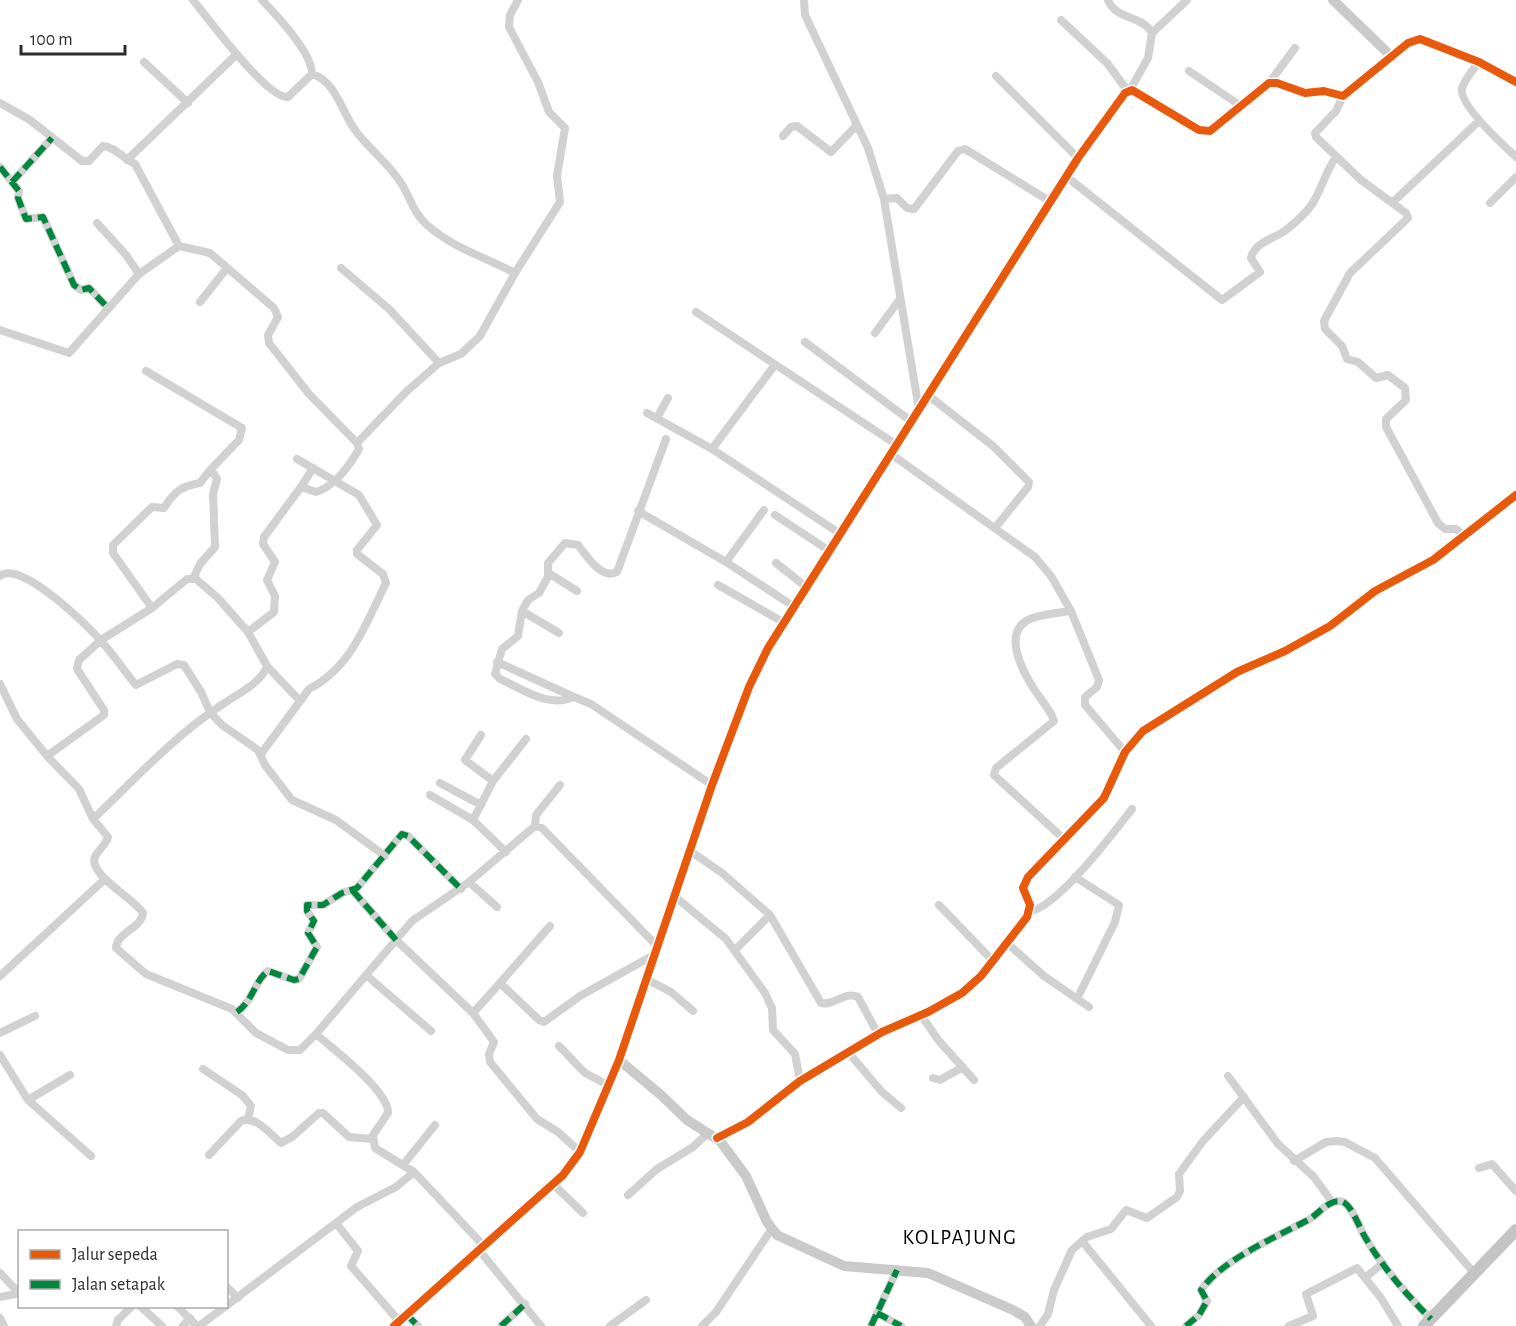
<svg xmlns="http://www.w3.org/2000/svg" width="1516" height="1326" viewBox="0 0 1516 1326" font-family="'Alegreya Sans',sans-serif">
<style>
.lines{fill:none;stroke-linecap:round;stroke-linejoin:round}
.street{stroke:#d1d1d1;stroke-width:8}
.secondary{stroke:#cacaca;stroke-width:10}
.primary{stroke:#c4c4c4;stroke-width:12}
.quiet{stroke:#00873e;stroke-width:6;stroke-dasharray:12 6;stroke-linecap:butt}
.cycleway-casing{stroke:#fff;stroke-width:11}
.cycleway{stroke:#e8590c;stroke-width:8}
.labels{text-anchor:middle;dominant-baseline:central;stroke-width:6;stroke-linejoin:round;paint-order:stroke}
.quarter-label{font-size:21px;letter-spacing:1.5px;fill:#000;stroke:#fff}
</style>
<rect width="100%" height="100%" fill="#fff"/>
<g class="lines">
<path class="street" d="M193,0C208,18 267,99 288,97L312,74C335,81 341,109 353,127C366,147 388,162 401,183C410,197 414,214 427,225C453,248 485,257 515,273
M262,0C277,16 312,52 312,74
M804,0L805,15L868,148L884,199L919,410
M1108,0C1115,20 1143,15 1152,33L1148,58L1130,90
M1061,20L1107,63L1127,90
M1152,33L1187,0
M144,62L188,103
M1479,62C1474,69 1463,81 1462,89C1459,105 1504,146 1516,157
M1189,71L1241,106
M996,76L1078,158
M1269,83L1295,48
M1343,96L1336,111L1315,133L1316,137L1361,180L1406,213L1408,218L1350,273L1324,321L1325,329L1342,346L1347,359L1358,362L1376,378L1388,375L1405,388L1406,400L1386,419V427L1438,523L1445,529H1456L1463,535
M0,103L30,120L82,161H89L103,146C115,147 124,159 135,164L179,246
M783,136L791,127L797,126L831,152L857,125
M127,160L237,54
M0,167L19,191L18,198L26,219L43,217L74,285L81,290L89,288L108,308
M1067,177L1222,300L1260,272L1251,258C1255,241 1275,239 1286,230C1296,222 1310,210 1315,199C1323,185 1326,171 1336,157
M12,182L52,138
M884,199L897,198L907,208L914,209L958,151L965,149L1051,202
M1393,202L1479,121
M1490,203L1516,177
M97,223L126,255L139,274
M341,268L389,309L439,363
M200,302L227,268
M696,312L897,445
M0,330L69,353L139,274L179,246L210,253L274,308L278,317L268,335L269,343L309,394L357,443
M875,333L900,299
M805,342L912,422
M146,371L242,428L239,440L211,469L217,479L213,494L215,547L200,564L194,577
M929,396L993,446L1029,482L1028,487L995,528
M647,413L712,449L839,533
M657,418L668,398
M666,439L617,572C601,580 587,556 578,545L565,543L548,563V577L539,593L528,600L522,611L518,636L502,649L495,674L500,679C525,690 547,708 574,697L591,704L712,785
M357,443L406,392L439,363L461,354L480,336L515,273L560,202L557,176L565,128L549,112L538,82L509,27L510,15L518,0
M712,449L774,366
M891,454L1035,557L1051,576L1071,611L1099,680L1097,687L1085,697V705L1125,752
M301,487L313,468
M638,511L726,562L793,606
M775,515L828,550
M726,562L764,510
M776,563L805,586
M550,574L577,591
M0,576C20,559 87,625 101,641C114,655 124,671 136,685L177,664L184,665L201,692L210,712L222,725L258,750L265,765L292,800L336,820L385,856
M718,585L783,622
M152,608L113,553V545L152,507L164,508C174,492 181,486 200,483L211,469
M522,611L559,633
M497,662L574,697
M267,666L300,701
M0,684L17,719L47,756L79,789L93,819L108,837C106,845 98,850 95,857C88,875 135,899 143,913C141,929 117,932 116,948L146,974L232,1009L256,1033L288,1050H300L316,1034L412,921L469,882L535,826L542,828L656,945
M481,735L465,760L493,781
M261,754L309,689C351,668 366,623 386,583L383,574L357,554V550L377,525L359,495L297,459
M47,756L104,715V710L77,669L79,660L101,640L152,608L187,579H196L218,598L248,632L274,612L275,596L267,580L275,562L263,544L264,537L301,487L316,492C334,487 350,465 359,449L357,443
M440,783L481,805
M430,795L473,820L506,852
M93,819C135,779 177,733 226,702C239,693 261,683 267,666L248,632
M473,820L493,781L526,739
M535,826L536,815L560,785
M1065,840L994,775L996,768L1054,721C1051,710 1040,699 1034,689C1023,672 1001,632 1030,619C1042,614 1058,613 1071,611
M689,850L722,873L770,915L821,1003C835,1006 844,991 858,997L878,1034
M1075,877L1119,905L1115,922L1077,999
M469,882L497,907
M353,891L396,940L473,1013L494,1042L489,1054L490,1062L537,1119L558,1132L580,1152
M673,895L726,939L765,993L772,1008L773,1030L795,1054L800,1081
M939,905L993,961
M1030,911C1057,908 1114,832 1132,809
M1007,943L1044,976L1089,1007
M735,950L770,915
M366,975L431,1031
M0,976L105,879
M646,979L671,992L693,1011
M500,983L550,926
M237,1012C253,1001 255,980 268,971L294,980L299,979L317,947L308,933L314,921L307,911V905H323L342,893L357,888L402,834L408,836L461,889
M473,1013L500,983L539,1020L544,1022L580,996L652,956
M921,1015L939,1041L974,1080
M0,1033L35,1016
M316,1034C333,1049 389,1091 388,1113L373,1135L375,1148L414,1172L484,1246
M559,1046L585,1073L608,1085
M848,1052L882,1092L901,1108
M0,1055L28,1100L91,1156
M203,1069L242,1095L251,1106L248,1119
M1228,1076L1278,1144L1314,1177L1332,1202
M933,1078L940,1080L963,1067
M28,1100L70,1075
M717,1138L748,1122L800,1081L882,1032L928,1012L962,993L981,976L1027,917L1030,905L1023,888L1028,877L1104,798L1125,752L1143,731L1237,672L1285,651L1330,626L1375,591L1433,560L1516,495
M209,1155L241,1121C256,1115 270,1134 281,1143L292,1137L319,1113H323L349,1137L372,1139
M1294,1161L1326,1142L1336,1141L1345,1142L1375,1158L1475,1274
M403,1165L435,1125
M1479,1168L1492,1164L1516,1191
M553,1184L583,1213
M628,1195L657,1169L693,1147L707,1134
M336,1223L358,1251L351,1266L399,1321
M1082,1241L1151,1326
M479,1250L541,1326
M0,1273L19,1293
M1366,1277L1383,1263
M226,1286L238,1298
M0,1297L20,1293
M140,1306L162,1326
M177,1306L197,1326
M226,1306L357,1207L396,1187L414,1172
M877,1313L901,1326
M407,1315L418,1326
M0,1318L4,1326
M116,1326L118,1320L132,1306
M183,1326L190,1318
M199,1326L226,1306
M501,1326L525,1304
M610,1326L646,1300
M702,1326L716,1312L771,1230
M871,1326L897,1270
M1040,1326L1048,1314L1054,1290L1072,1250L1087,1237L1111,1229L1126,1210L1147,1218L1177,1197L1180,1191L1179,1174L1203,1141L1244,1097
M1186,1326L1199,1315L1207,1301L1201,1290C1222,1260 1276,1237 1308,1220C1318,1215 1330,1197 1343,1202C1352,1206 1360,1229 1365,1237C1383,1268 1406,1294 1431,1319
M1289,1326L1313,1316L1306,1294L1357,1268L1381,1298L1398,1326"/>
<path class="secondary" d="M1333,0L1392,57
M619,1060L661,1095L687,1120L720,1141L746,1176L767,1222L777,1235L844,1266L928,1273L1013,1310L1025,1317L1031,1326
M394,1326L563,1175L580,1152L619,1060L712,785L749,687L768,648L1078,158L1125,93L1132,90L1199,130L1210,131L1269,83H1277L1305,93L1324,91L1343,96L1408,43L1420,39L1479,62L1516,82"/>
<path class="primary" d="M1424,1326L1516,1230"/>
<path class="quiet" d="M0,167L19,191L18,198L26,219L43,217L74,285L81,290L89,288L108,308
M12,182L52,138
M353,891L396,940
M237,1012C253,1001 255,980 268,971L294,980L299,979L317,947L308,933L314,921L307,911V905H323L342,893L357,888L402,834L408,836L461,889
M877,1313L901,1326
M407,1315L418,1326
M501,1326L525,1304
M871,1326L897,1270
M1186,1326L1199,1315L1207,1301L1201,1290C1222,1260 1276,1237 1308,1220C1318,1215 1330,1197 1343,1202C1352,1206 1360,1229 1365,1237C1383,1268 1406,1294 1431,1319"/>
<defs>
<path id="cycleway" d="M717,1138L748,1122L800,1081L882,1032L928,1012L962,993L981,976L1027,917L1030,905L1023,888L1028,877L1104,798L1125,752L1143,731L1237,672L1285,651L1330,626L1375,591L1433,560L1516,495
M394,1326L563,1175L580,1152L619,1060L712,785L749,687L768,648L1078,158L1125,93L1132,90L1199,130L1210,131L1269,83H1277L1305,93L1324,91L1343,96L1408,43L1420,39L1479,62L1516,82"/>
</defs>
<use href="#cycleway" class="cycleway-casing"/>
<use href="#cycleway" class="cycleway"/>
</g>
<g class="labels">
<g class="quarter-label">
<text x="960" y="1237">KOLPAJUNG</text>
</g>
</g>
<rect x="18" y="1230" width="210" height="78" fill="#ffffff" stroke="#ababab" stroke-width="1.5"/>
<rect x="30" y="1250" width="30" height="9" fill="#e8590c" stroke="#ababab" stroke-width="1.5"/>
<text x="72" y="1260" font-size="18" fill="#2c2c2c">Jalur sepeda</text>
<rect x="30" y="1280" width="30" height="9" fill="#00873e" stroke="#ababab" stroke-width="1.5"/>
<text x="72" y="1290" font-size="18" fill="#2c2c2c">Jalan setapak</text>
<path d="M21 45v9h104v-9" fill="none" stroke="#2c2c2c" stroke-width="3"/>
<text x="30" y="45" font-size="18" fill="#2c2c2c" stroke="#ffffff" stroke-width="4.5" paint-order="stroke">100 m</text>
</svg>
